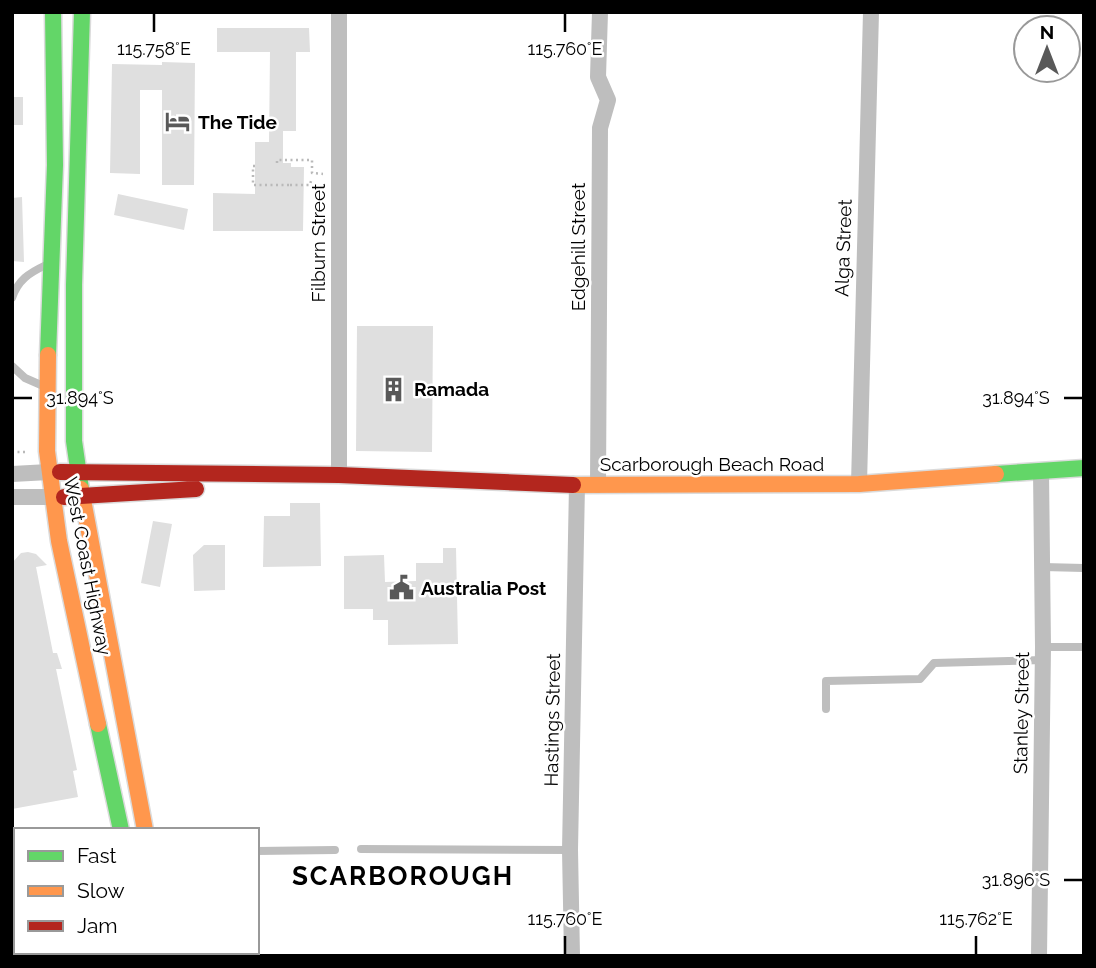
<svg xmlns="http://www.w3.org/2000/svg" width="1096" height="968" viewBox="0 0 1096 968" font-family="Raleway,sans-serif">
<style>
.building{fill:#dfdfdf}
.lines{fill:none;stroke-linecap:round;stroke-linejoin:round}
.fast-casing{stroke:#dbdbdb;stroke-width:19}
.slow-casing{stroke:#dbdbdb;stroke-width:19}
.jam-casing{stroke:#dbdbdb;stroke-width:19}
.path{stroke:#b9b9b9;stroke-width:2.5;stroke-dasharray:2 3.5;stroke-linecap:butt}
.lane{stroke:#bebebe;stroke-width:8}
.street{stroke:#bebebe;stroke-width:16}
.fast{stroke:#63d668;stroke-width:16}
.slow{stroke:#ff974d;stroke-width:16}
.jam{stroke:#b3261e;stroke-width:16}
.ticks{fill:none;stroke:#000;stroke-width:2.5}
.labels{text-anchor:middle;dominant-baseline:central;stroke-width:5;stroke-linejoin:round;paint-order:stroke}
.poi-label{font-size:19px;font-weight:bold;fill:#000;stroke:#fff;text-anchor:start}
.street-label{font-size:19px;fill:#000;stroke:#fff}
.district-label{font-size:26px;font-weight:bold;letter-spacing:2px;fill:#000;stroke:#fff}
.ticks-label{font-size:18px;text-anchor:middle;fill:#000;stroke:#fff;stroke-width:5;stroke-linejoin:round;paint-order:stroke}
</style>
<rect width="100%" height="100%" fill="#fff"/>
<path class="building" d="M217,28H309L310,52H296V131H283V163H291V167H304L303,231H213V193L255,194V142H269L270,52H217Z
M162,62L195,63L194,185H162V90H140V174L110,173L112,64L162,65Z
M12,97H23V125H12Z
M118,194L188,209L184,230L114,215Z
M22,197L24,262L12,261V198Z
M357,326H433L432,452L356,451Z
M290,503H320L321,566L263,567L264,516H290Z
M153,521L172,524L160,587L141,583Z
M204,545H225V590L194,591L193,555Z
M443,548H456L458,644L388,645V620H373V609H344V556L384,555L385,582L416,581V563H443Z
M28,552L36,554L47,565L36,567L53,653H57L62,669H56L77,770L73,771L78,797L12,809V563L21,553Z"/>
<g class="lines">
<defs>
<path id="fast" d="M48,355L55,165L53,12
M996,474L1084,468
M81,489L74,441V285L82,12
M98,724L121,830
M148,952L149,956"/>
<path id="slow" d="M48,355L47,451L59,541L98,724
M573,485L859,484L996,474
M81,489L145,830
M170,952V956"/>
<path id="jam" d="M60,472L339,475L573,485
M64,497L196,489"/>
</defs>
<use href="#fast" class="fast-casing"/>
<use href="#slow" class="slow-casing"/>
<use href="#jam" class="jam-casing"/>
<path class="path" d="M277,163V160H312V173L323,174
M255,166H253V185H289
M290,185H310L311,181
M12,452H26"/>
<path class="lane" d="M12,298C18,280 29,273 46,265
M12,366L25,378L41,385
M1043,567L1084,568
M1043,647H1084
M826,709V681L920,679L934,663L1043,660
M361,849L570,850
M257,851L335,850"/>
<path class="street" d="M12,474L49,472
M339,475V12
M859,484L871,12
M598,485L600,128L608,100L598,77L600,12
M12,497H52
M572,956L570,850L577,485
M1039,956L1043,647L1041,471"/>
<use href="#fast" class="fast"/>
<use href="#slow" class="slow"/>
<use href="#jam" class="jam"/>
</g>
<path class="ticks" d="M154,14V32M565,14V32M14,398H32M1064,398H1082M1064,880H1082M565,936V954M976,936V954"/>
<defs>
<symbol id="hotel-bare" viewBox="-9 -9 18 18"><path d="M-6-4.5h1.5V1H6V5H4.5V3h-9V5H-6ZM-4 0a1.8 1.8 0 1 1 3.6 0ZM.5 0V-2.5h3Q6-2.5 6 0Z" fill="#595959" stroke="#fff" stroke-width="2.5" paint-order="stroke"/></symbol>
<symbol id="building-bare" viewBox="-9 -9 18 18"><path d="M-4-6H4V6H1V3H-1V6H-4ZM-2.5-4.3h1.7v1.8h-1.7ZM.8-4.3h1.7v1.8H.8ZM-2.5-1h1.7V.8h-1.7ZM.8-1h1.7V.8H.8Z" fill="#595959" stroke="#fff" stroke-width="2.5" paint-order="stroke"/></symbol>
<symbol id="civic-bare" viewBox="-9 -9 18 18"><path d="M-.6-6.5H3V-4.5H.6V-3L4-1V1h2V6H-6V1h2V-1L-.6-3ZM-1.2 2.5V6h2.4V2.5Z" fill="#595959" stroke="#fff" stroke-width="2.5" paint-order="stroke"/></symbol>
</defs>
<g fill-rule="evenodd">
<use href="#hotel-bare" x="160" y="104" width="35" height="35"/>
<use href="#building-bare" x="376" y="372" width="35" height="35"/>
<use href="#civic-bare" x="384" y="570" width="35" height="35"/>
</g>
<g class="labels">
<g class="poi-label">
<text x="198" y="122">The Tide</text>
<text x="414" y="389">Ramada</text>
<text x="421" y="588">Australia Post</text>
</g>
<g class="street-label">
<text transform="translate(318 243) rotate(-90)">Filburn Street</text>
<text transform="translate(578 247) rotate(-90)">Edgehill Street</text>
<text transform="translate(843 248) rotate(-88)">Alga Street</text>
<text x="712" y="464">Scarborough Beach Road</text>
<text transform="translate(88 566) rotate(79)">West Coast Highway</text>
<text transform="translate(1021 713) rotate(-89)">Stanley Street</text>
<text transform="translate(552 720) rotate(-89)">Hastings Street</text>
</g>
<g class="district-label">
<text x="403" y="876">SCARBOROUGH</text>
</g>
</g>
<g class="ticks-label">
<text x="154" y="55">115.758°E</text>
<text x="565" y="55">115.760°E</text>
<text x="80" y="404">31.894°S</text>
<text x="1016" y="404">31.894°S</text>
<text x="1016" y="886">31.896°S</text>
<text x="565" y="925">115.760°E</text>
<text x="976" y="925">115.762°E</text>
</g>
<rect width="1096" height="968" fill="none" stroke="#000000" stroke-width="28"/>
<rect x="14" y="828" width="245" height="126" fill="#ffffff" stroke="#999999" stroke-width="2"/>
<rect x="28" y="851" width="35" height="10" fill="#63d668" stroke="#999999" stroke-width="2"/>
<text x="77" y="863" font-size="21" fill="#000000">Fast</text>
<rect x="28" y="886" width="35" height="10" fill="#ff974d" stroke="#999999" stroke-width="2"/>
<text x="77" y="898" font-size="21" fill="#000000">Slow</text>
<rect x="28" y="921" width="35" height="10" fill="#b3261e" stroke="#999999" stroke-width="2"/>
<text x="77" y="933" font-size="21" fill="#000000">Jam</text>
<g transform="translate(1047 49)"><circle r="33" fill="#ffffff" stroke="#999999" stroke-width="2"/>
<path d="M0-5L12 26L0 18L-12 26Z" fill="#595959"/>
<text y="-10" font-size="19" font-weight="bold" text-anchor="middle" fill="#000000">N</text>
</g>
</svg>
